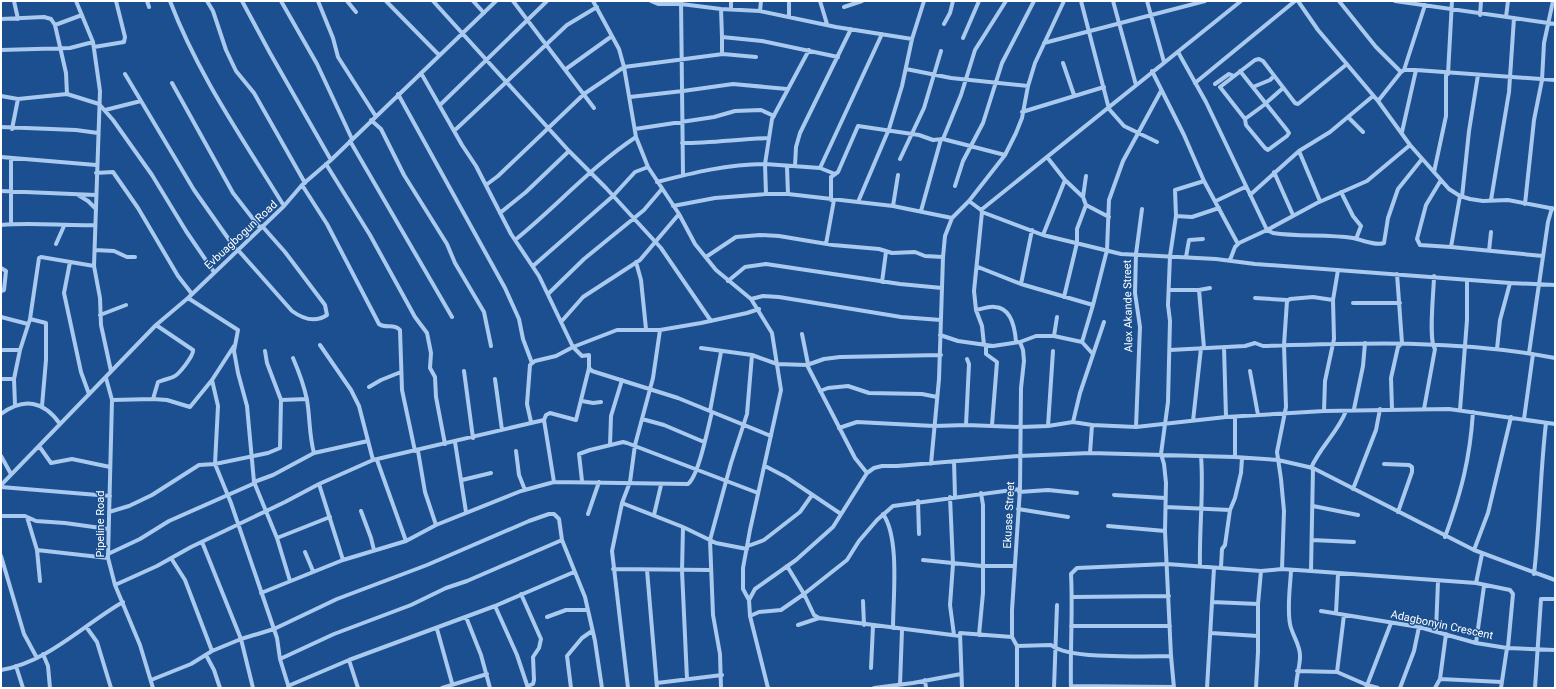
<svg xmlns="http://www.w3.org/2000/svg" width="1556" height="689" viewBox="0 0 1556 689" font-family="Roboto,sans-serif">
<style>
.lines{fill:none;stroke-linecap:round;stroke-linejoin:round}
.minor{stroke:#a9c9ee;stroke-width:4}
.labels{text-anchor:middle;dominant-baseline:central;stroke-width:3;stroke-linejoin:round;paint-order:stroke}
.street-label{font-size:11px;fill:#fff;stroke:#1b4f8f}
</style>
<rect width="100%" height="100%" fill="#1b4f8f"/>
<g class="lines">
<path class="minor" d="M14,1L18,19
M76,1L93,42L100,91L94,266L100,298L101,325L111,371
M147,1L149,7
M170,1C198,75 243,139 284,206
M207,1L213,11L226,50L236,71L254,93L305,183
M242,1L270,53L331,160
M281,1L317,64L352,139
M318,1L333,38L338,57L375,115
M347,1L356,12
M386,1L439,55
M433,1L569,151L606,188L661,248L711,321
M473,1L484,13
M513,1L594,108
M593,1L619,49L624,67L636,137L648,167L679,214L695,244L716,270L751,299L772,333L781,390L750,530L743,568V589L749,600L750,616L768,688
M651,1L658,4H681L721,9L760,11L836,27L912,39
M681,1L683,175
M731,1V9
M820,1L827,24
M1081,1L1109,109L1124,126L1157,142
M1113,1L1136,85
M1147,1L1164,62
M1298,1L1318,30L1378,101L1410,145L1449,189L1460,196L1470,199L1483,201L1508,200L1555,209
M1339,1L1376,47L1401,72L1404,70H1416L1555,80
M1395,1L1555,24
M844,7L862,1
M721,9L722,37L762,41L838,57
M760,11L761,1
M1480,15L1481,1
M789,16V1
M1506,17L1508,1
M1,19L44,17L51,19L55,25L82,15
M944,24L950,13L953,1
M55,25L66,73L67,94
M722,37V54
M963,38L979,1
M1044,43L1205,1
M94,47L124,42L125,37L116,1
M1,50L70,48L93,42
M809,50L772,119L765,164L820,168L835,174
M1178,52L1206,102L1267,230L1273,233C1299,237 1326,234 1353,238C1362,240 1375,246 1384,243L1388,218L1398,189L1422,159
M1063,63L1074,95
M566,69L612,36
M906,69L951,78L1028,86
M1404,70L1425,5
M1152,71L1184,135L1204,181L1238,244
M1240,71C1256,91 1272,111 1287,130L1289,133L1287,136L1268,150L1265,148L1246,125L1245,119L1264,105L1266,103L1283,88
M421,73L462,145L476,166L511,234L539,276L573,347L617,330H660L701,323L747,313L759,309
M125,74L194,190L237,251
M1448,74L1452,1
M172,83L233,193L260,228
M1195,83L1295,1
M1215,84L1229,74L1234,76
M1253,87L1270,80L1274,76
M398,94L505,288L519,319L523,339L532,363
M1,96L18,99L67,94L99,104L113,120L152,175L186,231L214,272
M630,97L683,91L733,84L787,89
M1378,101L1401,72
M440,105L547,1
M105,110L141,101
M1022,112L1104,87
M1348,117L1363,132
M1245,119L1220,87L1255,60L1259,59L1263,61L1295,103L1298,104L1347,64
M371,120L381,129L404,175L447,244L455,263L484,312L491,346
M1,127L76,130L98,133
M12,129L18,99
M635,129L714,117L735,111L761,110L774,116
M454,131L567,25L597,7
M1402,132L1416,70
M943,139L961,95L975,50L1006,1
M350,141L452,317
M682,143C711,143 739,139 768,138
M1299,151L1320,201
M1,157L96,165
M1047,157L1065,180L1083,197L1086,205L1109,217
M11,158V224
M900,159L924,108L941,51
M326,164L370,235L415,317L427,333L431,353L430,368L435,377L436,397L445,444
M795,166L796,147L800,133L851,29
M787,167L788,194
M820,168L882,34
M1274,172L1293,215
M1434,172L1446,116V73
M96,173L113,172L138,208L178,276L192,294
M1441,180L1426,205L1417,239L1420,245L1451,247
M657,182C692,173 728,164 765,164L766,194
M302,185L327,224L379,324C386,329 394,323 400,330L402,390L415,451
M486,185L498,176L584,94L624,67L723,54L756,57
M955,186L963,161L983,123L1002,63L1034,1
M1,191L96,195
M1341,192L1353,216L1361,226L1356,239
M78,195L88,201L96,209
M1250,195L1299,151L1330,132L1373,96
M1460,196L1451,247L1543,256
M1083,197L1086,176
M1462,197L1469,131L1478,75
M831,200V177L838,172L858,126L919,135L933,140L943,139L1005,155
M1491,200L1509,92L1514,18
M969,201L981,210L1241,1
M1216,201L1245,187
M858,202L889,129L902,86L912,39L924,1
M1525,204L1534,120L1542,80L1544,43L1553,1
M673,206L715,198L766,194H788L893,206L952,218
M893,206L898,175
M981,210L982,212L1043,235L1121,254L1216,259L1255,264L1510,283L1555,285
M921,211L941,139
M982,212L974,291L976,310L982,326L984,345
M500,213L526,192L569,151
M1176,216L1192,217L1219,208
M1,225C33,222 63,226 95,225
M1043,235L1065,180
M515,240C556,207 592,166 636,137
M56,244L64,226
M826,244L834,200
M95,250L114,251L127,257H135
M238,250L292,311C303,319 315,323 327,315L325,305L285,252L262,226
M1489,251L1491,232
M706,257L736,237L760,235L779,236L833,245L879,249L892,253L915,252L925,256L943,257
M1186,257L1189,240L1203,239
M1230,260L1235,247L1239,243L1267,230L1317,203L1367,181L1410,145
M70,262L64,293L81,372L89,394
M636,262L641,280L646,329
M533,266L613,196L635,172L648,167
M978,267L1021,284L1093,305
M1,268L6,271L4,290L1,291
M728,281L745,267L766,264L900,284L942,288
M882,282L886,252
M1021,284L1032,230
M1169,290H1199L1204,348
M1199,290L1210,288
M548,294L584,259L644,210L661,190
M1064,297L1077,243V229L1086,205
M188,298L238,330L234,351L238,373L247,406L254,482L277,538L290,581
M1255,298L1287,300
M751,299L763,296L779,297L901,317L941,320
M1353,303H1400
M976,310C982,309 989,306 995,307C1011,308 1015,328 1016,342
M100,315L126,305
M1,317L28,324
M30,319L46,323V360L42,406
M561,322L583,297L640,260L679,214
M802,334L808,364
M940,335L958,341L993,346L1020,342L1036,336H1054L1082,342L1092,353
M1054,336L1057,317
M1082,342L1093,305L1107,250L1109,200L1123,161L1161,91
M320,345L351,390L359,406L373,460
M986,345V354L997,362L992,425
M234,346L212,380L218,406L215,464L231,503L277,638L280,659L289,688
M1224,347L1226,417
M701,348L752,355L777,364L807,365L855,458L867,473
M1497,349L1500,320L1510,283
M1,350H20
M1170,350L1245,346L1255,343L1263,346C1360,343 1459,339 1555,358
M1529,353L1548,222L1552,208
M293,358C299,372 304,385 307,400C310,417 309,435 314,453
M807,365L824,359L840,357L941,355
M464,371L473,438
M1250,371L1258,415
M106,378L112,400L108,558L115,585L140,645L153,688
M1,379H14
M495,379L502,430
M369,387L381,380L401,372
M820,391L828,388L848,386L869,393L922,394L937,397
M153,399L167,400L190,407L212,380
M112,400L153,399L158,382C163,380 168,379 173,377C179,375 194,355 193,350L156,325
M281,400L307,399
M582,401L593,403L601,402
M15,405L14,379L20,350L30,319L39,258L41,257L94,266
M1354,409L1363,366L1365,343
M1392,409L1391,378L1398,347L1402,343L1397,274
M1424,409L1435,349C1428,340 1434,290 1434,276
M1460,410L1467,320V280
M710,411L721,352
M1324,411L1325,381L1334,339L1333,300L1338,270
M1,414C24,397 44,401 60,424
M642,419L664,425L704,442
M1524,419L1533,354
M544,420L546,415L550,413L576,420L589,368
M1193,421L1201,348
M531,422L527,404L530,365L535,361L556,356L573,347L582,356L589,355V368L592,371L678,398L771,436
M1073,422L1080,393L1104,322
M966,425L969,364L967,359
M1048,426L1053,351
M1136,427L1140,327L1135,293L1136,254L1142,209
M839,428L857,422L934,426L966,425L1021,427L1048,426L1073,422L1092,425
M455,442L466,512
M610,445L611,416L622,380
M39,446L51,463L72,459L110,467
M418,451L425,492L436,525
M516,451L519,475L525,490
M1090,453L1092,425L1136,427L1226,417L1324,411L1449,409L1555,424
M1,456L11,474
M1235,457V417
M377,460L406,541
M954,461L955,497
M931,464L939,379L943,257L945,236L952,218L969,201L1005,155L1016,133L1022,118L1028,86L1035,63L1064,1
M1384,464L1409,465L1412,467V472L1398,512
M765,466L786,477L841,514
M1311,468C1320,447 1338,432 1346,411
M462,480L491,473
M582,481L579,454L590,450L623,442L627,443L758,493
M254,482L273,475L314,453L368,441
M319,484L343,560
M1,485L156,325L188,298L284,206L302,185L331,160L496,1
M1,487L110,496
M1353,489L1376,430L1380,409
M1019,492L1048,490L1077,493
M1114,495L1165,498
M950,497L953,564L950,605L954,635
M918,501L919,534
M622,503L683,527L716,543L747,549
M1313,506L1358,515
M1166,507L1230,510
M1018,509L1068,517
M361,511L371,538L374,550
M109,512L129,506L152,495L199,465L215,464L268,453L280,448L281,400L267,363L265,351
M588,514L599,482
M883,514C900,538 893,598 893,628
M654,515L661,485
M1,516H25L36,521L65,523L108,529
M27,517L37,550L40,581
M1108,526L1165,531
M683,527L682,571L687,679
M1445,537C1461,493 1470,459 1473,412
M277,538L330,517
M1312,540L1354,542
M202,542L241,639L253,688
M748,546L764,540L800,512L812,495
M37,550L108,558
M1474,550L1488,513L1511,417
M305,552L313,571
M108,554L140,539L169,521L255,483
M1,556L24,634L37,658
M171,558L185,580L212,651
M923,560L982,566H1015
M787,566L804,594L814,615L819,618L960,636
M1200,566C1199,529 1204,492 1201,456
M1221,567L1222,549L1225,545L1230,510L1235,498L1241,473L1242,458
M613,569L711,570
M1282,569L1284,511L1281,479L1277,452L1286,407L1284,345L1287,301L1290,299L1313,297L1333,300
M647,570L657,688
M1291,571C1290,589 1287,607 1290,624C1292,635 1301,646 1300,657C1300,666 1296,678 1296,688
M1311,571L1313,468
M1534,574C1540,523 1540,473 1546,423
M1476,583L1482,554
M115,585L157,566L191,547L285,502L319,484L373,460L544,420L554,482
M261,593L343,560L406,541L436,525L521,491L554,482L688,484C699,475 708,427 712,412
M521,594L541,639L539,648L533,657L534,680L533,684L528,686
M1072,597L1169,596
M749,600L755,589L796,560L833,527L867,473L874,468L882,466H897L1019,456L1090,453L1235,457L1278,460L1313,468L1474,550L1555,580
M863,601L864,625
M1212,602L1258,604
M495,606L517,655L528,688
M1321,611L1419,627L1476,643L1507,648L1555,650
M1336,613L1338,574
M750,616L759,612L781,610L804,594L847,560L859,541L877,520L893,506L1020,489
M466,617L481,655L490,688
M547,617L566,610H588
M798,625L819,618
M1071,626H1170
M87,628L97,642L111,688
M437,629L452,683
M1436,631L1438,581
M1211,633L1258,636
M979,635L983,593V505L981,493
M1476,643L1484,586
M1017,646L1051,645C1069,660 1146,656 1171,656
M43,654L48,666L50,688
M206,655L214,670L220,688
M280,659L334,634L411,605L446,588L467,581L562,540
M349,660L358,688
M16,666L23,688
M871,668L873,626
M1,670C48,662 83,625 123,602
M1297,671L1337,672L1367,685L1378,688
M1337,672L1344,615
M1440,679L1502,682
M151,680L191,664L212,651L241,639L274,629L337,599L427,565L529,521L549,514H554L559,519L562,540L585,597L595,641L602,688
M925,680L926,688
M657,683L722,675
M900,685L902,630
M288,686L349,660L495,606L574,572
M1071,686L1174,687
M442,688L487,674
M571,688L567,656L582,638L592,631
M628,688L612,551L622,503L630,482L635,445L653,378L660,330
M721,688L720,654L713,615L710,540L731,463L747,414L752,355
M874,688L913,683L961,674
M962,688L960,633L1012,637
M1017,688V646L1012,637V610L1020,489L1021,388L1024,361L1023,350L1020,342
M1054,688L1057,605
M1071,688C1070,650 1073,611 1071,574L1077,568L1167,564L1261,571L1282,569L1311,571L1476,583L1510,590L1513,594L1508,647
M1174,688L1171,656L1165,531L1166,483L1164,464L1161,454L1168,402L1170,321L1168,305L1170,256L1176,216L1175,190L1204,181
M1207,688L1214,568
M1256,688L1258,652V604L1261,571
M1366,688L1391,623
M1400,688L1414,651L1419,627
M1435,688L1440,679L1446,634
M1501,688L1507,648
M1535,688L1541,599H1555"/>
</g>
<g class="labels">
<g class="street-label">
<text transform="translate(241 235) rotate(-43)">Evbuagbogun Road</text>
<text transform="translate(1128 306) rotate(-91)">Alex Akande Street</text>
<text transform="translate(1009 515) rotate(-87)">Ekuase Street</text>
<text transform="translate(100 524) rotate(-90)">Pipeline Road</text>
<text transform="translate(1442 625) rotate(12)">Adagbonyin Crescent</text>
</g>
</g>
<rect width="1556" height="689" fill="none" stroke="#ffffff" stroke-width="4"/>
</svg>
